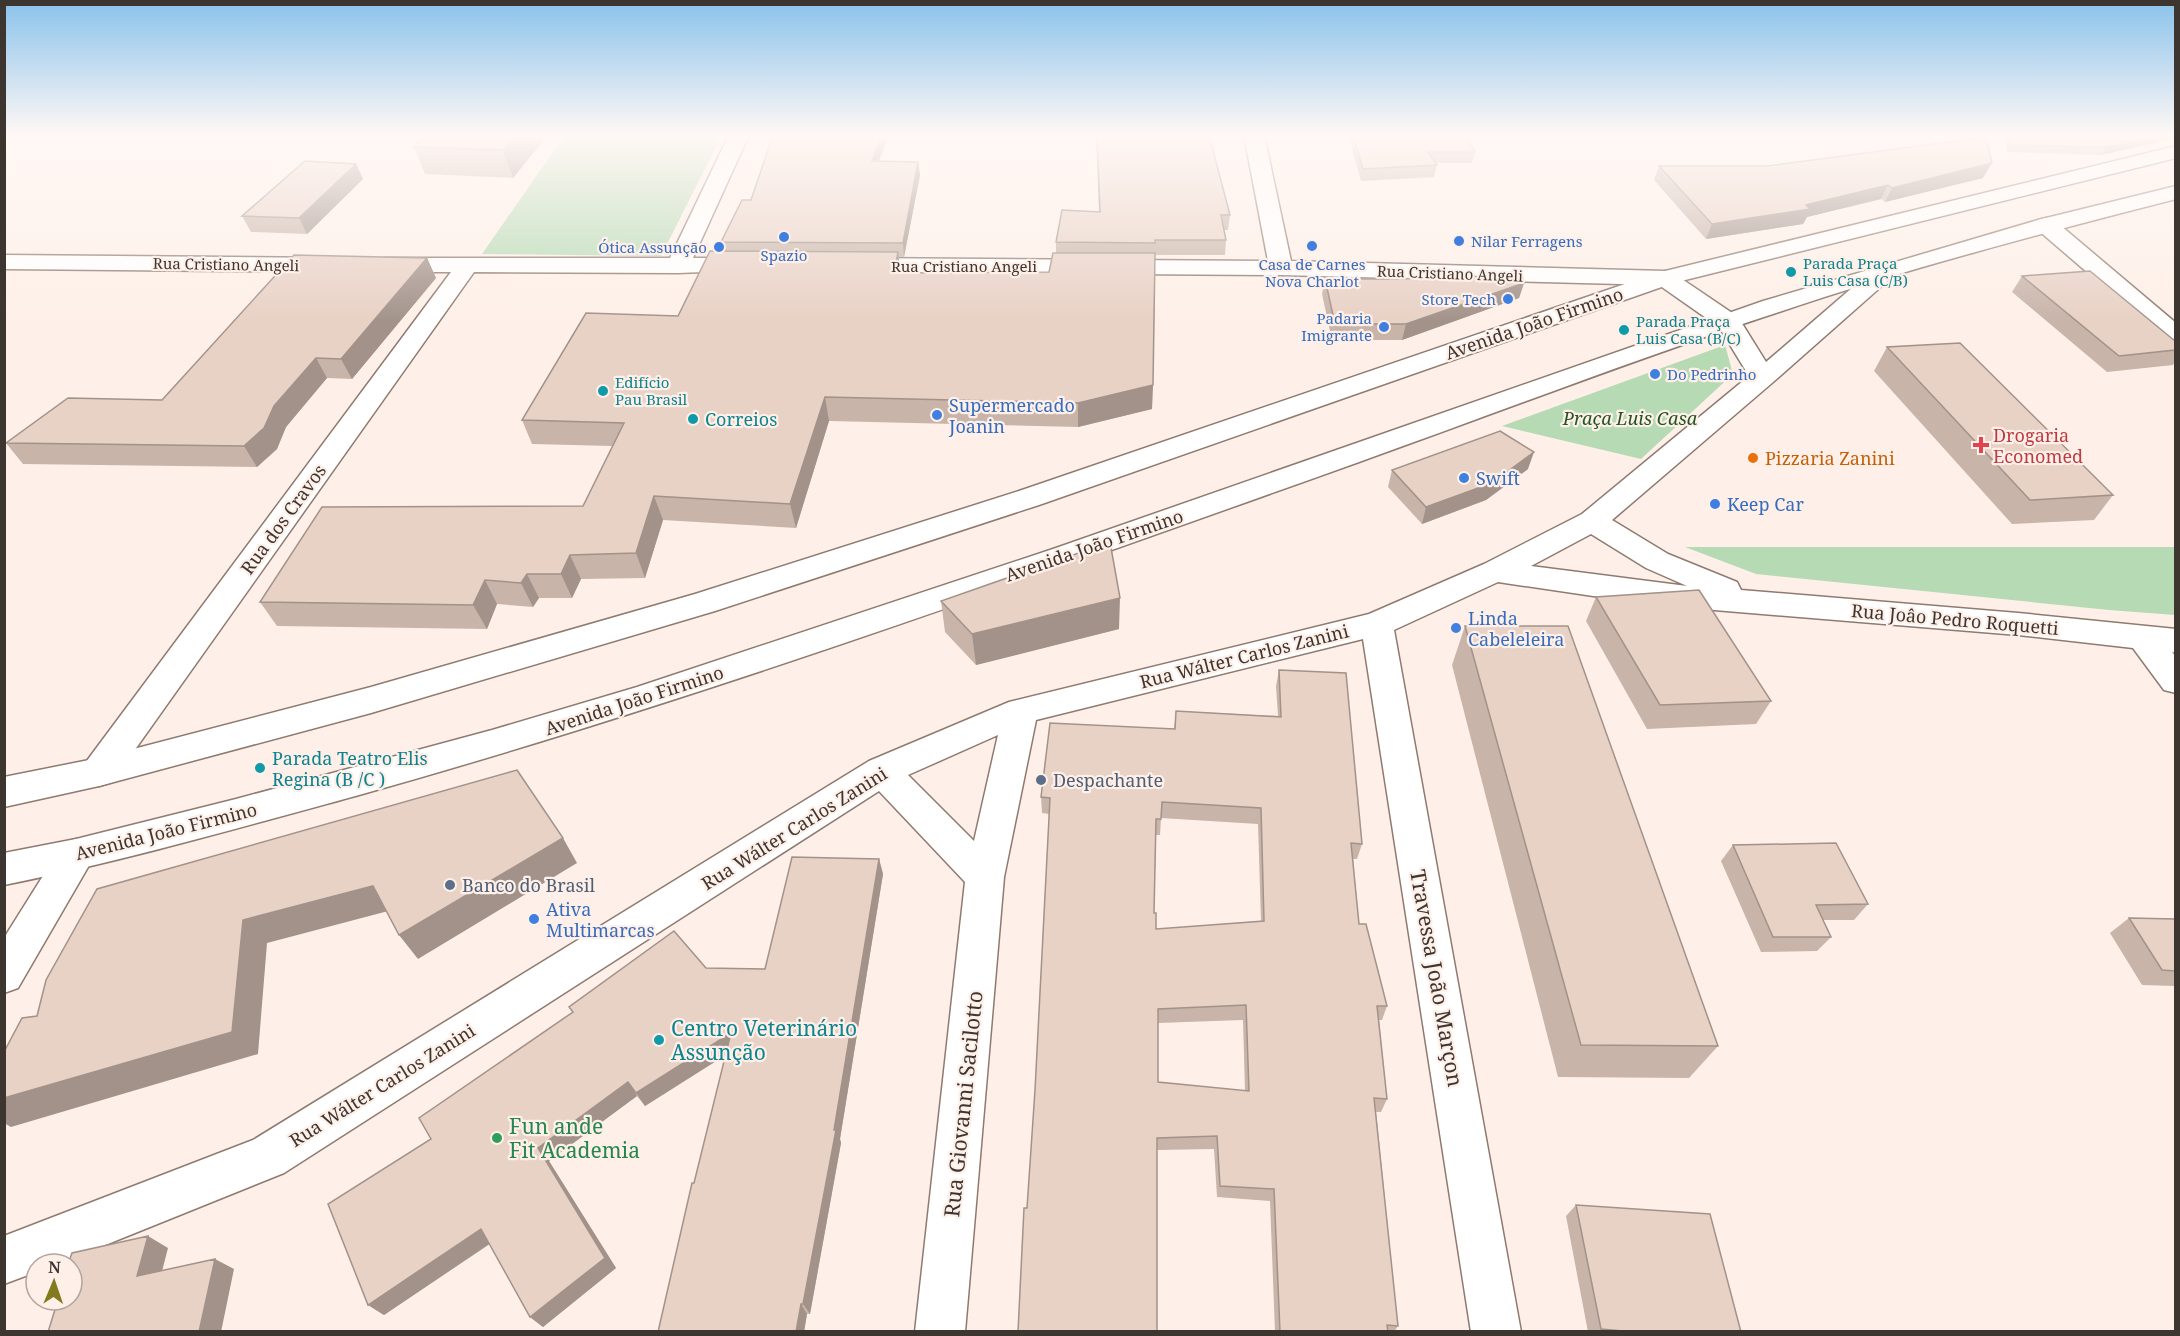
<svg xmlns="http://www.w3.org/2000/svg" width="2180" height="1336" viewBox="0 0 2180 1336" font-family="'Noto Serif',serif">
<style>
.green{fill:#b6dab4}
.lines{fill:none;stroke-linecap:round;stroke-linejoin:round}
.minor-casing{stroke:#8f7a6f;stroke-width:3}
.major-casing{stroke:#8f7a6f;stroke-width:3}
.minor{fill:#fff;fill-rule:evenodd}
.major{fill:#fff;fill-rule:evenodd}
.wall{fill:#c8b4a9;fill-rule:evenodd}
.shaded-wall{fill:#a2928a}
.building{fill:#e8d1c5;stroke:#a2928a;stroke-width:1.5;fill-rule:evenodd}
.shop-dot{fill:#3f7fe0;stroke:#fef0e8;stroke-width:2}
.culture-dot{fill:#0f9aa8;stroke:#fef0e8;stroke-width:2}
.health-dot{fill:#e0444e;stroke:#fef0e8;stroke-width:2}
.food-dot{fill:#e8710a;stroke:#fef0e8;stroke-width:2}
.service-dot{fill:#5c6f8a;stroke:#fef0e8;stroke-width:2}
.leisure-dot{fill:#2e9e5b;stroke:#fef0e8;stroke-width:2}
.labels{text-anchor:middle;dominant-baseline:central;stroke-width:4.5;stroke-linejoin:round;paint-order:stroke}
.far-shop-label{font-size:15px;fill:#366cbe;stroke:#fef0e8;text-anchor:end}
.far-culture-label{font-size:15px;fill:#0d838f;stroke:#fef0e8;text-anchor:start}
.far-street-label{font-size:15px;fill:#3d3530;stroke:#fef0e8}
.street-label{font-size:18px;fill:#3d3530;stroke:#fef0e8}
.shop-label{font-size:18px;fill:#366cbe;stroke:#fef0e8;text-anchor:start}
.park-label{font-size:18px;font-style:italic;fill:#215421;stroke:#fef0e8}
.culture-label{font-size:18px;fill:#0d838f;stroke:#fef0e8;text-anchor:start}
.health-label{font-size:18px;fill:#be3a42;stroke:#fef0e8;text-anchor:start}
.food-label{font-size:18px;fill:#c56008;stroke:#fef0e8;text-anchor:start}
.service-label{font-size:18px;fill:#4e5e75;stroke:#fef0e8;text-anchor:start}
.near-street-label{font-size:21px;fill:#3d3530;stroke:#fef0e8}
.near-culture-label{font-size:21px;fill:#0d838f;stroke:#fef0e8;text-anchor:start}
.near-leisure-label{font-size:21px;fill:#27864d;stroke:#fef0e8;text-anchor:start}
</style>
<rect width="100%" height="100%" fill="#fef0e8"/>
<path class="green" d="M565,135H722L661,256L482,254Z
M1725,345L1733,374L1641,459L1502,426Z
M1685,547H2175V615L2109,610L1756,574Z"/>
<g class="lines">
<defs>
<path id="minor" d="M729,135H749L693,258H747L755,260L759,265L755,270L678,273L474,272L112,782L99,786L86,782L81,772L86,762L451,272H385L377,270L373,265L377,260L385,258H670Z
M1244,135H1264L1291,261L1665,271L1673,273L1738,317L1766,362L1875,268L1883,266L1891,268L1895,273L1891,278L1772,383L1612,520L1668,554L1737,582L1741,590L2018,613L2176,629V653L2172,652L2176,657V693L2164,690L2133,648L2018,635L1654,605L1498,582L1394,630L1521,1332H1471L1363,639L1036,720L1004,877L965,1332H915L965,882L879,791L284,1173L73,1258L58,1264H36V1272L4,1284V1236L253,1140L869,761L1009,702L1369,614L1484,564L1582,514L1749,376L1719,327L1659,285L1280,275L856,272L848,270L844,265L848,260L856,258L1268,261ZM1591,534L1646,568L1687,586L1531,566ZM998,735L974,841L908,775Z
M2046,218L2054,220L2176,323V343L2167,341L2038,230L2035,225L2038,220Z
M4,255L330,258L338,260L342,265L338,270L330,272L4,269Z
M76,839L89,844L95,855L18,988L4,993V938L63,844Z"/>
<path id="major" d="M2176,146V158L1673,283L1039,505L715,611L371,713L99,786L4,807V777L99,758L371,687L695,594L1019,491L1657,273Z
M2176,186V199C2043,233 1909,268 1779,312C1638,358 1499,412 1359,462C1028,580 698,700 359,795C242,827 124,861 4,885V853L76,839L236,799L492,730L637,687L1053,549L1763,301L2038,220Z"/>
</defs>
<use href="#minor" class="minor-casing"/>
<use href="#major" class="major-casing"/>
<use href="#minor" class="minor"/>
<use href="#major" class="major"/>
</g>
<path class="wall" d="M548,135L513,178L425,174L414,147Z
M889,135L879,161L918,162L920,175L904,257H898L900,273L1049,272L1056,253V242L1099,212L1096,135H1209L1230,215L1228,230H1224L1226,240L1225,255H1155L1152,409L1078,427L829,421L796,528L663,520L645,578L581,579L572,598H539L533,607L497,604L487,629L277,626L260,602L583,506L613,446L532,444L522,420L678,316L724,251L721,242L751,200Z
M1350,135H1466L1475,152L1472,163H1436L1437,165L1434,177L1361,181L1349,138Z
M2005,135H2171L2168,140L2101,155L2007,152Z
M356,164L363,179L307,234L251,232L242,216Z
M1659,166H1767L1983,178L1885,202L1881,199L1807,217L1803,224L1706,239L1654,180Z
M427,258L436,278L352,379L327,378L286,427L277,449L257,467L23,464L6,443L162,400Z
M2022,276L2175,341V361L2173,365L2107,372L2012,292Z
M1325,279L1524,283L1519,298L1402,340H1332L1322,294Z
M1887,347L2113,495L2094,520L2012,524L1874,371Z
M1528,469L1486,500L1422,524L1388,487L1392,470Z
M1596,597L1771,701L1756,724L1647,729L1586,621Z
M941,601L1119,629L976,665L945,632Z
M1465,626L1718,1046L1689,1078L1558,1077L1452,665Z
M1279,670L1362,844L1357,859H1353L1359,924L1387,1006L1382,1020H1379L1387,1099L1381,1112H1376L1398,1326L1394,1332H1275L1270,1201L1217,1197L1214,1149L1157,1150L1027,1208L1035,1090L1049,814L1042,813L1041,797L1174,729L1176,711L1278,716L1276,686ZM1161,818L1258,824L1261,921L1156,929L1154,913L1156,835H1160ZM1243,1020L1245,1091L1158,1082V1023Z
M1733,845L1868,904L1854,920H1823L1831,937L1817,951L1761,952L1721,861Z
M879,859L883,874L840,1139L841,1143L810,1314H807L804,1332H658L726,1055L645,1106L637,1096L549,1161L616,1268L543,1327L530,1317L490,1244L384,1315L368,1305L706,968L765,969Z
M2129,918L2175,919V986L2142,985L2110,933Z
M1576,1205L1741,1332H1588L1566,1216Z"/>
<path class="shaded-wall" d="M516,135H548L513,178L503,150Z
M882,135H889L873,175L872,161Z
M2160,135H2171L2168,140L2101,155L2106,147Z
M918,162L920,175L904,257L903,243Z
M1992,163L1983,178L1885,202L1892,188Z
M356,164L363,179L307,234L299,218Z
M1888,185L1881,199L1807,217L1803,224L1706,239L1712,224L1806,205Z
M898,252L901,275L894,273Z
M427,258L436,278L352,379L341,359Z
M1524,283L1519,298L1402,340L1406,324Z
M316,358L327,378L286,427L277,449L257,467L244,446L274,406Z
M1153,385L1152,409L1078,427V403Z
M825,397L829,421L796,528L790,504Z
M1534,452L1528,469L1486,500L1422,524L1426,507Z
M654,496L663,520L645,578L636,553Z
M570,555L581,579L572,598L561,574Z
M527,574L539,598L533,607L521,583Z
M485,580L497,604L487,629L473,605Z
M1120,598L1119,629L976,665L972,634Z
M563,838L577,863L418,959L399,935Z
M879,859L883,874L840,1139L841,1143L810,1314L803,1304L834,1130Z
M373,886L392,910L267,943L258,1054L11,1127L4,1123V1098L243,920Z
M731,1033L738,1047L645,1106L636,1093Z
M628,1082L637,1096L549,1161L616,1268L543,1327L530,1317L538,1148Z
M481,1229L495,1240L384,1315L368,1305Z
M148,1236L168,1248L158,1287L137,1276Z
M215,1259L234,1269L221,1332H199Z
M801,1304L807,1314L804,1332H796Z"/>
<path class="building" d="M426,135H516L503,150L414,147Z
M773,135H882L872,161L918,162L903,243L721,242L742,200H751Z
M1097,135H1209L1230,215H1221L1226,240H1155V243L1056,242L1062,210L1100,212Z
M1353,135H1466L1475,152H1428L1437,165L1363,169Z
M2010,135H2160L2106,147L2011,145Z
M1986,137L1992,163L1892,188L1888,185L1806,205L1810,209L1712,224L1659,166H1767Z
M305,161L356,164L299,218L242,216Z
M710,251L898,252L894,273L1049,272L1053,253H1155L1153,385L1078,403L825,397L790,504L654,496L636,553L570,555L561,574H527L521,583L485,580L473,605L260,602L322,507L583,506L624,423L522,420L586,313L678,316Z
M294,255L427,258L341,359L316,358L274,406L264,428L244,446L6,443L68,398L162,400Z
M2090,271L2175,341V350L2119,356L2022,276Z
M1522,275L1524,283L1406,324H1335L1325,279H1396Z
M1960,343L2113,495L2030,500L1887,347Z
M1500,431L1534,452L1492,483L1426,507L1392,470Z
M1110,542L1120,598L972,634L941,601Z
M1699,590L1771,701L1660,705L1596,597Z
M1465,626H1568L1718,1046L1581,1045Z
M1279,670L1346,673L1362,844L1351,843L1359,924H1366L1387,1006H1377L1387,1099L1374,1098L1398,1326L1387,1325L1388,1332H1280L1274,1189L1220,1186L1217,1136L1157,1138V1332H1018L1024,1208H1027L1035,1090L1050,798L1041,797L1050,723L1175,729L1176,711L1281,717ZM1162,802L1261,808L1264,921L1156,929V913H1154L1156,819H1161ZM1246,1005L1249,1091L1158,1082V1009Z
M517,770L563,838L399,935L373,886L243,920L232,1032L4,1098V1052L22,1018L37,1016L46,980L97,889Z
M1836,843L1868,904L1816,905L1831,937H1773L1733,845Z
M792,857L879,859L834,1130H836L803,1304H801L796,1332H658L692,1183H694L731,1033L636,1093L628,1082L538,1148L605,1258L530,1317L481,1229L368,1305L328,1204L431,1139L419,1118L573,1012L569,1007L674,931L706,968L765,969Z
M2129,918L2175,919V971L2162,970Z
M1576,1205L1710,1214L1741,1332H1634L1601,1329Z
M148,1236L137,1276L215,1259L199,1332H48L58,1300H72V1264H68L72,1253Z"/>
<linearGradient id="sky" x2="0" y2="1"><stop stop-color="#8ac2eb"/><stop offset="0.42" stop-color="#fff8f5"/><stop offset="1" stop-color="#fff8f5" stop-opacity="0"/></linearGradient>
<rect width="2180" height="322" fill="url(#sky)"/>
<g class="shop-dot">
<circle cx="784" cy="237" r="6"/>
<circle cx="1459" cy="241" r="6"/>
<circle cx="1312" cy="246" r="6"/>
<circle cx="719" cy="247" r="6"/>
<circle cx="1508" cy="299" r="6"/>
<circle cx="1384" cy="327" r="6"/>
<circle cx="1655" cy="374" r="6"/>
<circle cx="937" cy="415" r="6"/>
<circle cx="1464" cy="478" r="6"/>
<circle cx="1715" cy="504" r="6"/>
<circle cx="1456" cy="628" r="6"/>
<circle cx="534" cy="919" r="6"/>
</g>
<g class="culture-dot">
<circle cx="1791" cy="272" r="6"/>
<circle cx="1624" cy="330" r="6"/>
<circle cx="603" cy="391" r="6"/>
<circle cx="693" cy="419" r="6"/>
<circle cx="260" cy="768" r="6"/>
<circle cx="659" cy="1040" r="6"/>
</g>
<path class="health-dot" d="M1978 436h6v6h6v6h-6v6h-6v-6h-6v-6h6z"/>
<circle class="food-dot" cx="1753" cy="458" r="6"/>
<g class="service-dot">
<circle cx="1041" cy="780" r="6"/>
<circle cx="450" cy="885" r="6"/>
</g>
<circle class="leisure-dot" cx="497" cy="1138" r="6"/>
<g class="labels">
<g class="far-shop-label">
<text x="1471" y="241" text-anchor="start">Nilar Ferragens</text>
<text x="707" y="247">Ótica Assunção</text>
<text x="784" y="255" text-anchor="middle">Spazio</text>
<text x="1312" y="264" text-anchor="middle">Casa de Carnes<tspan x="1312" dy="17">Nova Charlot</tspan></text>
<text x="1496" y="299">Store Tech</text>
<text x="1372" y="318">Padaria<tspan x="1372" dy="17">Imigrante</tspan></text>
<text x="1667" y="374" text-anchor="start">Do Pedrinho</text>
</g>
<g class="far-culture-label">
<text x="1803" y="263">Parada Praça<tspan x="1803" dy="17">Luis Casa (C/B)</tspan></text>
<text x="1636" y="321">Parada Praça<tspan x="1636" dy="17">Luis Casa (B/C)</tspan></text>
<text x="615" y="382">Edifício<tspan x="615" dy="17">Pau Brasil</tspan></text>
</g>
<g class="far-street-label">
<text transform="translate(226 264) rotate(1)">Rua Cristiano Angeli</text>
<text x="964" y="266">Rua Cristiano Angeli</text>
<text transform="translate(1450 273) rotate(2)">Rua Cristiano Angeli</text>
</g>
<g class="street-label">
<text transform="translate(1534 323) rotate(-19)">Avenida João Firmino</text>
<text transform="translate(283 519) rotate(-54)">Rua dos Cravos</text>
<text transform="translate(1094 545) rotate(-19)">Avenida João Firmino</text>
<text transform="translate(1955 619) rotate(5)">Rua Joâo Pedro Roquetti</text>
<text transform="translate(1244 656) rotate(-14)">Rua Wálter Carlos Zanini</text>
<text transform="translate(634 700) rotate(-18)">Avenida João Firmino</text>
<text transform="translate(794 828) rotate(-32)">Rua Wálter Carlos Zanini</text>
<text transform="translate(166 831) rotate(-14)">Avenida João Firmino</text>
<text transform="translate(382 1085) rotate(-32)">Rua Wálter Carlos Zanini</text>
</g>
<g class="shop-label">
<text x="949" y="405">Supermercado<tspan x="949" dy="21">Joanin</tspan></text>
<text x="1476" y="478">Swift</text>
<text x="1727" y="504">Keep Car</text>
<text x="1468" y="618">Linda<tspan x="1468" dy="21">Cabeleleira</tspan></text>
<text x="546" y="909">Ativa<tspan x="546" dy="21">Multimarcas</tspan></text>
</g>
<g class="park-label">
<text x="1630" y="418">Praça Luis Casa</text>
</g>
<g class="culture-label">
<text x="705" y="419">Correios</text>
<text x="272" y="758">Parada Teatro Elis<tspan x="272" dy="21">Regina (B /C )</tspan></text>
</g>
<g class="health-label">
<text x="1993" y="435">Drogaria<tspan x="1993" dy="21">Economed</tspan></text>
</g>
<g class="food-label">
<text x="1765" y="458">Pizzaria Zanini</text>
</g>
<g class="service-label">
<text x="1053" y="780">Despachante</text>
<text x="462" y="885">Banco do Brasil</text>
</g>
<g class="near-street-label">
<text transform="translate(1437 978) rotate(80)">Travessa João Marçon</text>
<text transform="translate(963 1104) rotate(-84)">Rua Giovanni Sacilotto</text>
</g>
<g class="near-culture-label">
<text x="671" y="1028">Centro Veterinário<tspan x="671" dy="24">Assunção</tspan></text>
</g>
<g class="near-leisure-label">
<text x="509" y="1126">Fun ande<tspan x="509" dy="24">Fit Academia</tspan></text>
</g>
</g>
<rect width="2180" height="1336" fill="none" stroke="#3d3530" stroke-width="12"/>
<g transform="translate(54 1282) rotate(2)"><circle r="28" fill="#fef0e8" stroke="#b1a59e" stroke-width="1.5"/>
<path d="M0-4.5L10 22L0 15L-10 22Z" fill="#837a20"/>
<text y="-9" font-size="16" font-weight="bold" text-anchor="middle" fill="#3d3530">N</text>
</g>
</svg>
